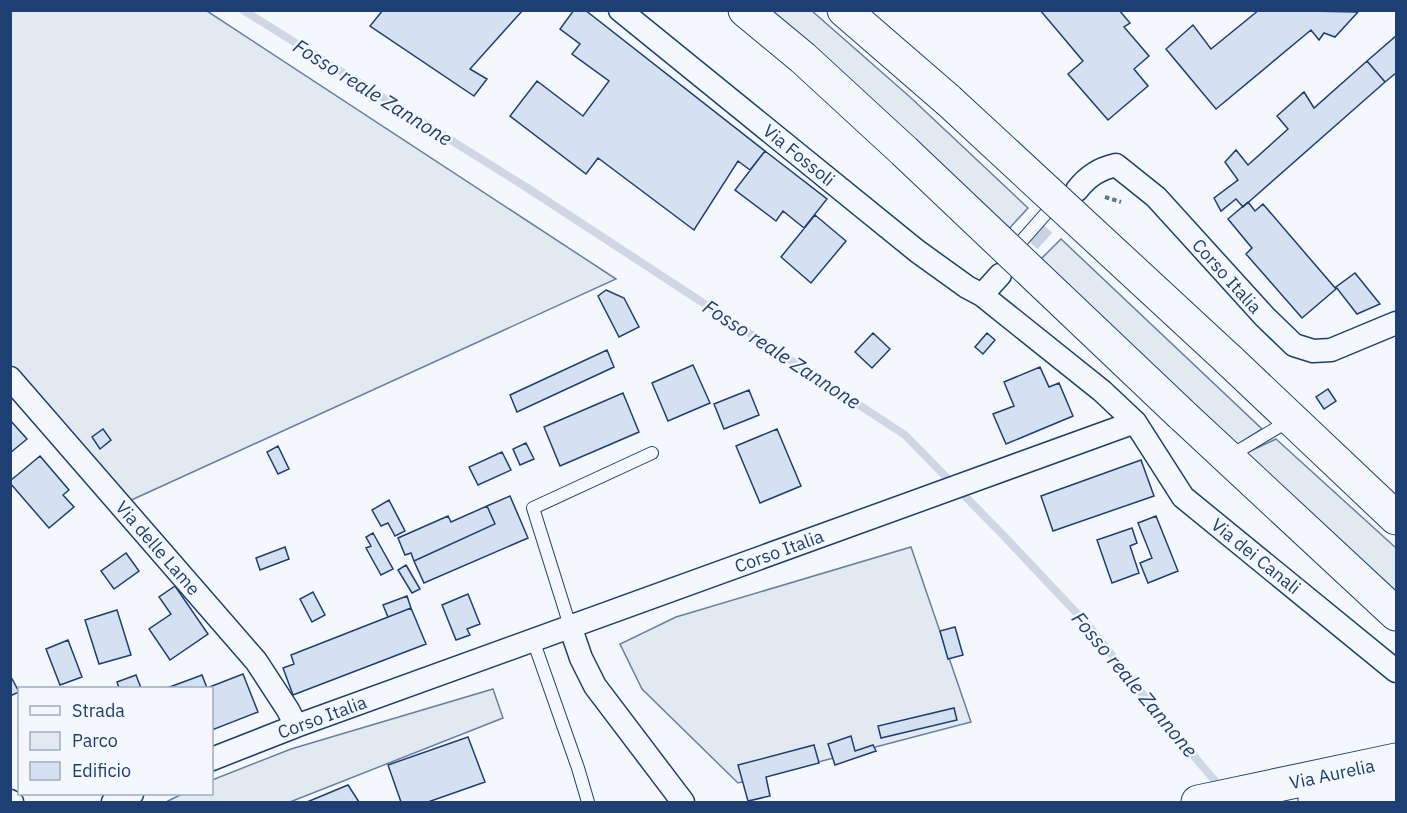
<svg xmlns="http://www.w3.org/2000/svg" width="1407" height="813" viewBox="0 0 1407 813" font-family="'IBM Plex Sans',sans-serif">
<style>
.green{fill:#e3e9f0;stroke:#687fa3;stroke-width:1.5}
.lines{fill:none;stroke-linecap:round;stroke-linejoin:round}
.stream{stroke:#cfd7e4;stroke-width:8}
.building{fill:#d5e0f0;stroke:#1d3f73;stroke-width:1.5}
.street-tunnel{stroke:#c9d2e0;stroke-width:22;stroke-dasharray:22 11;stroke-linecap:butt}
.lane-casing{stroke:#1d3f73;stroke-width:14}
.street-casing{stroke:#1d3f73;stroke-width:25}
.primary-casing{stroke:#1d3f73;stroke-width:35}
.highway-casing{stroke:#1d3f73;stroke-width:35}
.path{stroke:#5e769c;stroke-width:4;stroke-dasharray:4.5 3;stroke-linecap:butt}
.lane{stroke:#f4f7fb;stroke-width:12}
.street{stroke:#f4f7fb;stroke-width:22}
.primary{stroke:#f4f7fb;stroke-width:33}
.highway{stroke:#f4f7fb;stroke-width:33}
.highway-bridge-casing{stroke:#1d3f73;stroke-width:35;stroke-linecap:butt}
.highway-bridge{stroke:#f4f7fb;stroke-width:33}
.labels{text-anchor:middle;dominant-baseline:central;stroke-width:4.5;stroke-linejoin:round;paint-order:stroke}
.street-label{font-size:18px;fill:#1d3f73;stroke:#f4f7fb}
.water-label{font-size:20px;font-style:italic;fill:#1d3f73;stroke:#f4f7fb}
</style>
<rect width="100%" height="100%" fill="#f4f7fb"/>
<path class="green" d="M11,11H207L616,279L127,502L11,379Z
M765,11H812L910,97L1028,208L1006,232Z
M1061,239L1262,429L1235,446L1037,263Z
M1276,439L1396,548V594L1242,455Z
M911,547L971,722L738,783L642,689L620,644L676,617Z
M493,689L503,718L290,802H166L182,794H212V780L291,749Z"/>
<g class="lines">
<path class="stream" d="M243,10L529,189L905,435L1002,534L1088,625L1164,721L1221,788"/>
</g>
<path class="building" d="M383,10H523L470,69L487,79L474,96L370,26Z
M574,10H585L765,151L750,170L738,161L694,230L598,158L586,174L510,116L537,81L583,116L609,81L572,54L580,44L560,29Z
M1040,10H1119L1130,23L1124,27L1149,56L1134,69L1148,86L1108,120L1068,74L1083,61Z
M1259,10L1358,12L1335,37L1324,33L1319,40L1311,30L1216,109L1166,49L1193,25L1211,49Z
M1396,36V73L1385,82L1367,61Z
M1367,61L1385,82L1243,207L1236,199L1221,211L1214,198L1238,180L1225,162L1236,150L1248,165L1288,129L1277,116L1304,92L1314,108Z
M765,151L827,199L804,228L783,211L776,221L735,190Z
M1248,202L1255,211L1263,204L1336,289L1302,318L1246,254L1252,248L1228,219Z
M815,215L846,241L811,283L781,257Z
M1355,273L1380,304L1357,314L1336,287Z
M606,290L624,298L639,327L619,337L598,296Z
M873,333L890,349L872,368L855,352Z
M987,333L995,340L983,354L975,347Z
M607,350L614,367L517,412L510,395Z
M693,365L710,403L668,421L652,383Z
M1040,367L1049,387L1059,383L1073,416L1006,444L993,414L1014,406L1004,382Z
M1328,389L1336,401L1324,409L1316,397Z
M749,390L759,415L724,429L714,404Z
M623,393L639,432L560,466L544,427Z
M10,420L27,439L10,453Z
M103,429L111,440L100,449L92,437Z
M777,429L801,486L760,503L736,446Z
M526,443L534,459L520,465L513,449Z
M278,446L289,469L278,474L267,452Z
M502,452L511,470L478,485L469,467Z
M40,456L69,490L63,495L74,507L49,528L10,483V481Z
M1141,460L1154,496L1053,531L1041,496Z
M510,496L528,538L424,583L414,561L495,524L487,506Z
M389,500L405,531L395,536L388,523L381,526L372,510Z
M487,506L495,524L414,561L411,553L405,555L398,538L448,516L451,522Z
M1156,516L1178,571L1148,583L1140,563L1152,558L1138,523Z
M1132,528L1137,543L1130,546L1139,573L1112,583L1097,540Z
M373,533L393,569L381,575L366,548L371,546L366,537Z
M285,547L289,559L260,570L256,558Z
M126,553L139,571L114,589L101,571Z
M406,565L420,589L412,593L398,570Z
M175,586L208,634L170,660L149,629L171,614L159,597Z
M313,592L325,615L312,622L300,599Z
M468,594L480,624L467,629L470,635L456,640L442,605Z
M407,596L411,608L388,617L383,605Z
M411,608L426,644L293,695L283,668L294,664L291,655Z
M117,610L131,655L99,664L85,620Z
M955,627L963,655L948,659L940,631Z
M68,640L82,677L60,685L46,649Z
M243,674L258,712L212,730V688H167L202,675L207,688Z
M10,675L19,692L10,696Z
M136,675L141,688H119L117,682Z
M954,708L957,720L881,738L878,726Z
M851,736L855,751L873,745L876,751L835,765L828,744Z
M468,737L485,782L428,802H401L388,765Z
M814,745L819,763L766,777L770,796L748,801L738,765Z
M348,785L359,802H307Z"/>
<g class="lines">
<path class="street-tunnel" d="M1007,266L1072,195"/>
<defs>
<path id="lane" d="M1012,252L1056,202
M1230,456L1290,420
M570,626L533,508L652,453
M533,640L578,768L588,802"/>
<path id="street" d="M1077,190C1088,176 1099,169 1116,165L1156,197L1265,317L1294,345L1313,351L1331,350L1396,323
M982,295L1000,275
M10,378L256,661L288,710L296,726
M1135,422L1183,497L1396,671
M570,626L581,658L595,686L683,802
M212,759L296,726L1135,422L1102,391L982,295L967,287L917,251L620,10
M10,801L12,802
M113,802L132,794"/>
<path id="primary" d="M1315,800L1396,784
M1198,802L1396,760"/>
<path id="highway" d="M745,10L803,58L904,151
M844,10L948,100
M1228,359L1396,518
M1181,414L1396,614"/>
</defs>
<use href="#lane" class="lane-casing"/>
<use href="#street" class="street-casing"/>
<use href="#primary" class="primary-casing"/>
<use href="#highway" class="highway-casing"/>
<path class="path" d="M1105,197L1121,202"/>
<use href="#lane" class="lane"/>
<use href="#street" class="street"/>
<use href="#primary" class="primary"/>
<use href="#highway" class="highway"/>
<defs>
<path id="highway-bridge" d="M948,100L1228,359
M904,151L1181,414"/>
</defs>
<use href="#highway-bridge" class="highway-bridge-casing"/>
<use href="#highway-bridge" class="highway-bridge"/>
</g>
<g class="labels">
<g class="street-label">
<text transform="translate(799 155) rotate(39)">Via Fossoli</text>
<text transform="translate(1227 276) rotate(48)">Corso Italia</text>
<text transform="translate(158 548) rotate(49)">Via delle Lame</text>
<text transform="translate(779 551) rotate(-20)">Corso Italia</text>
<text transform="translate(1256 556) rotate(39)">Via dei Canali</text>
<text transform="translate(322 717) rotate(-20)">Corso Italia</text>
<text transform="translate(1332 774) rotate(-12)">Via Aurelia</text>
</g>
<g class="water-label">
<text transform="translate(373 92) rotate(32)">Fosso reale Zannone</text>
<text transform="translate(782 354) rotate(33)">Fosso reale Zannone</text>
<text transform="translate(1135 684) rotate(50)">Fosso reale Zannone</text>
</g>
</g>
<rect width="1407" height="813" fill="none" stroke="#1d3f73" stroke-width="24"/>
<rect x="18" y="687" width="195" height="108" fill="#f4f7fb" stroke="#9eadc5" stroke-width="1.5"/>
<rect x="30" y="706" width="30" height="9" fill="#f4f7fb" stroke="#9eadc5" stroke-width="1.5"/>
<text x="72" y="717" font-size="18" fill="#1d3f73">Strada</text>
<rect x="30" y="732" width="30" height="18" fill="#e3e9f0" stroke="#9eadc5" stroke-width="1.5"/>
<text x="72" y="747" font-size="18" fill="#1d3f73">Parco</text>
<rect x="30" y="762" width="30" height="18" fill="#d5e0f0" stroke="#9eadc5" stroke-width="1.5"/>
<text x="72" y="777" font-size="18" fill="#1d3f73">Edificio</text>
</svg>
